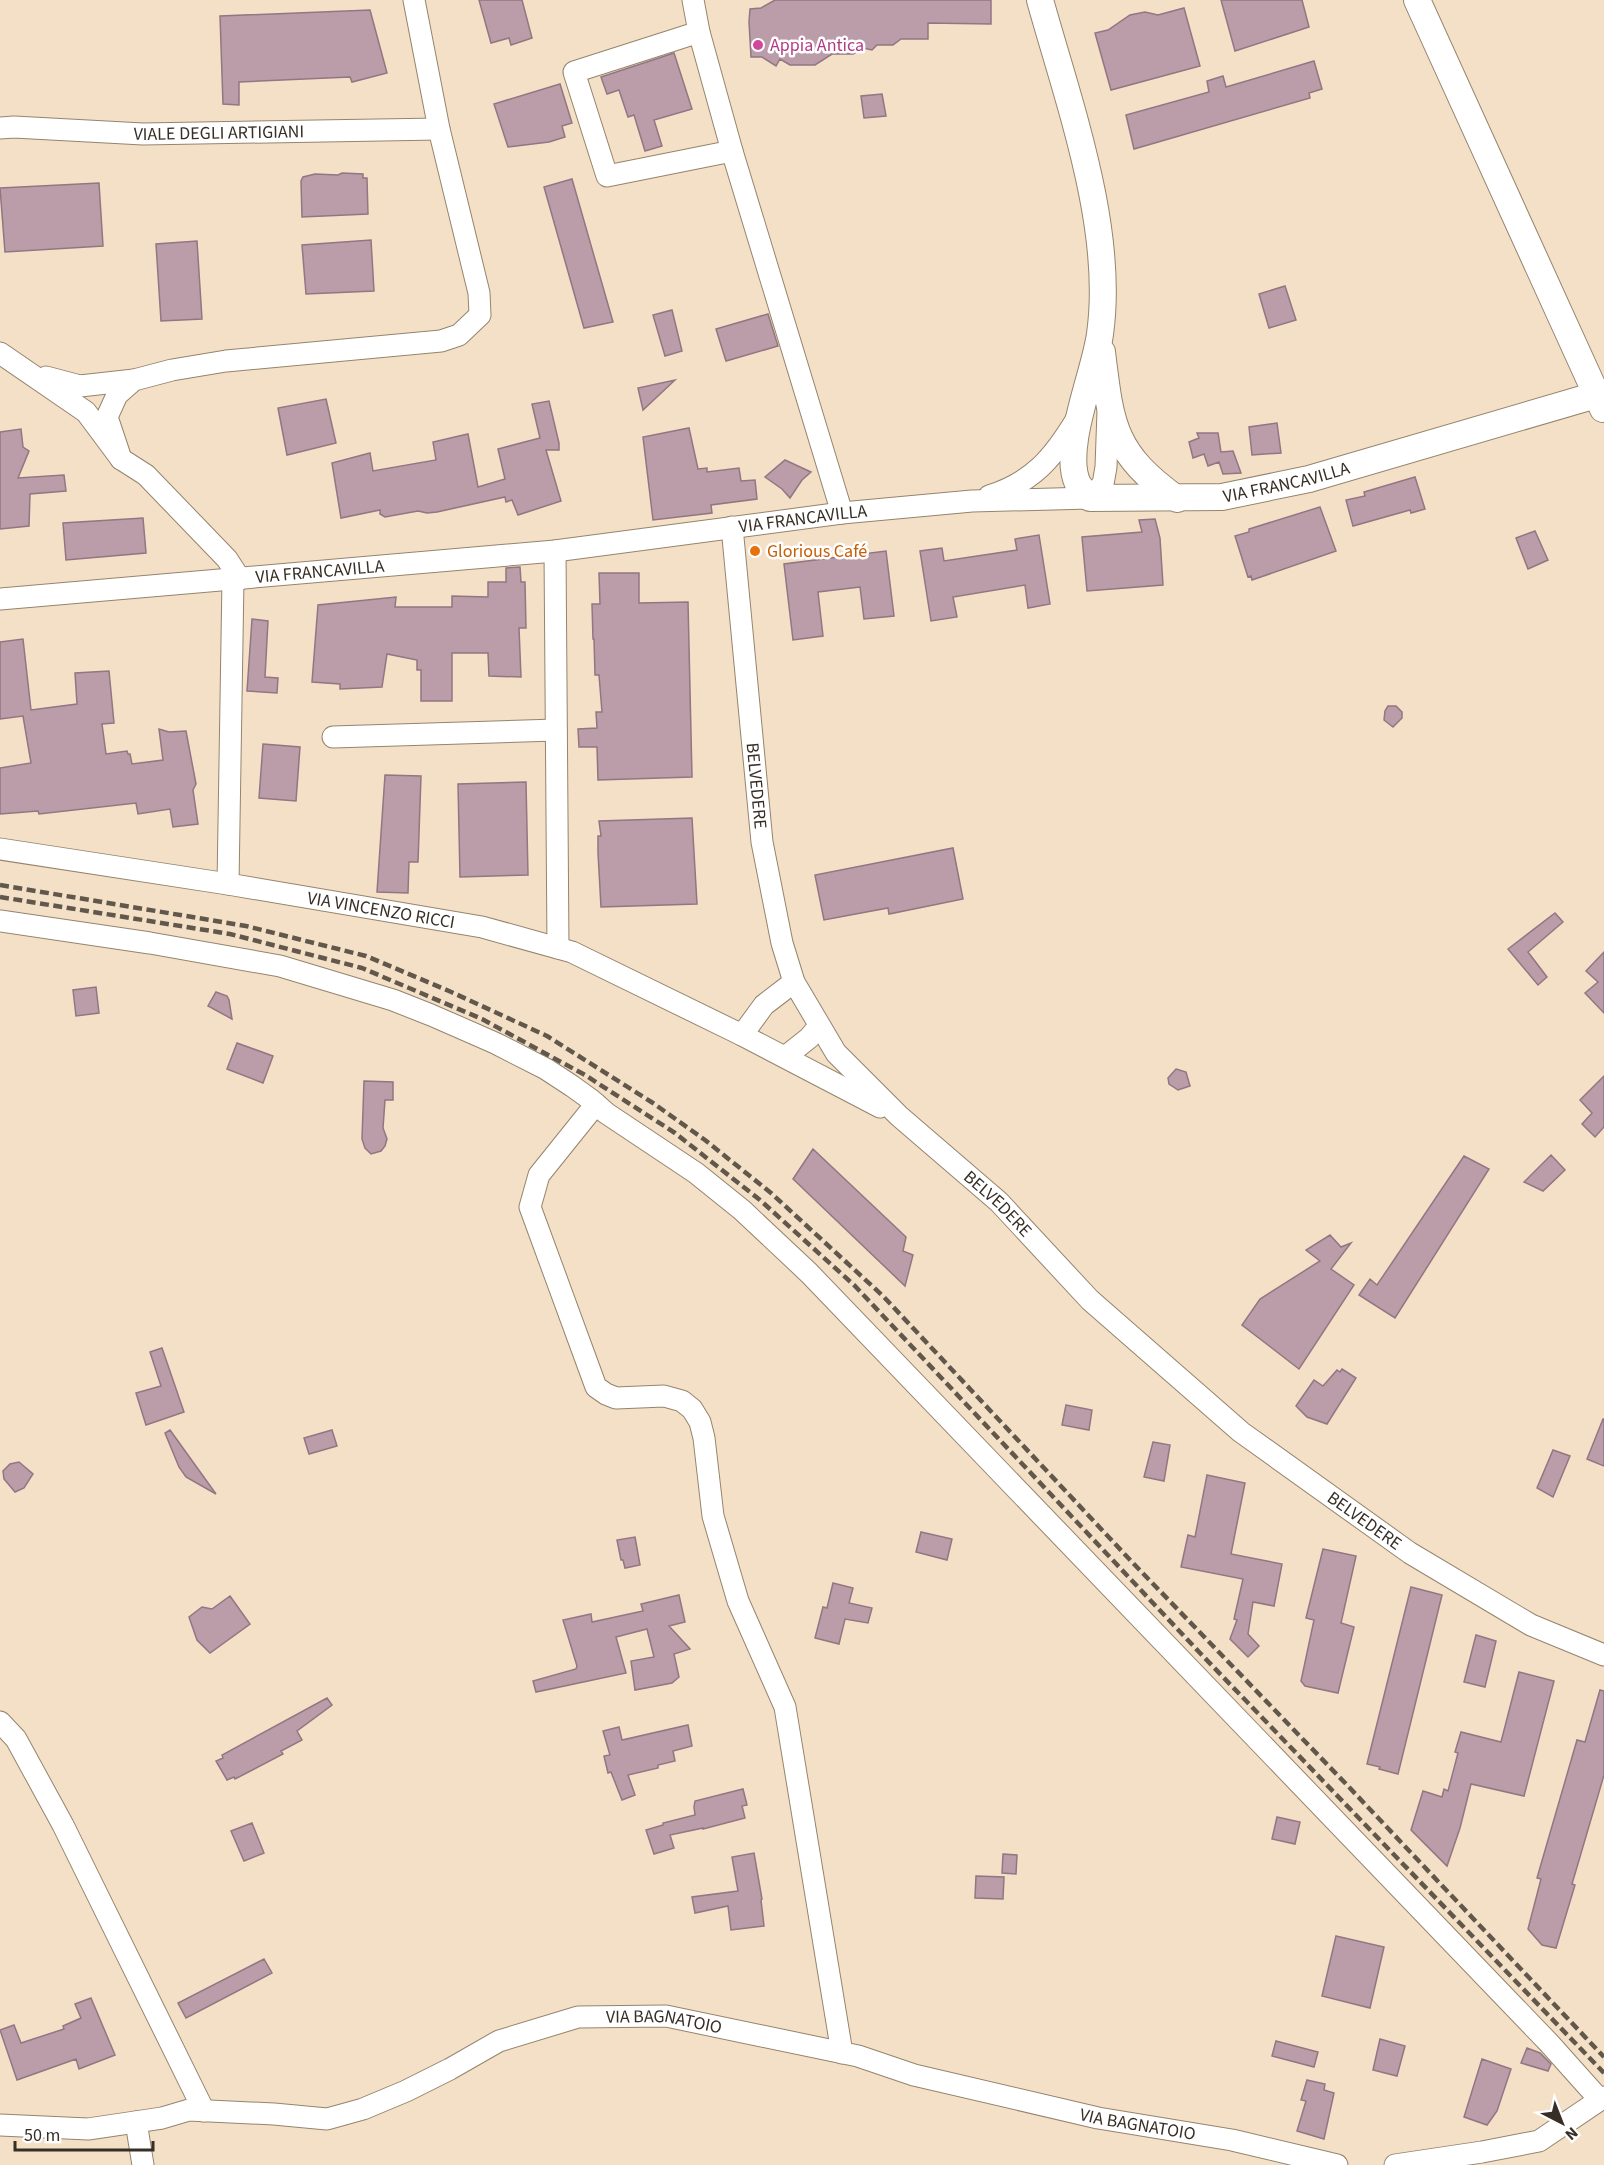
<svg xmlns="http://www.w3.org/2000/svg" width="1604" height="2165" viewBox="0 0 1604 2165" font-family="'Source Sans 3',sans-serif">
<style>
.building{fill:#bb9daa;stroke:#927682;stroke-width:1.5}
.lines{fill:none;stroke-linecap:round;stroke-linejoin:round}
.minor-casing{stroke:#95846d;stroke-width:23}
.major-casing{stroke:#95846d;stroke-width:28}
.minor{stroke:#fff;stroke-width:21}
.major{stroke:#fff;stroke-width:26}
.rail{stroke:#62574b;stroke-width:4.5;stroke-dasharray:9 4.5;stroke-linecap:butt}
.hotel-dot{fill:#d1479c;stroke:#fff;stroke-width:2}
.food-dot{fill:#e8710a;stroke:#fff;stroke-width:2}
.labels{text-anchor:middle;dominant-baseline:central;stroke-width:5;stroke-linejoin:round;paint-order:stroke}
.hotel-label{font-size:18px;fill:#b23c85;stroke:#fff;text-anchor:start}
.street-label{font-size:18px;fill:#372f26;stroke:#fff}
.food-label{font-size:18px;fill:#c56008;stroke:#fff;text-anchor:start}
</style>
<rect width="100%" height="100%" fill="#f3e0c7"/>
<path class="building" d="M479,0H522L532,38L511,45L509,38L491,43Z
M775,0H991V24L928,23V39H901L893,45H877L872,50L863,48L853,54H832L815,65H790L780,59L776,66L762,57H751L749,22L750,9L761,8Z
M1221,0H1302L1309,27L1235,51Z
M1184,8L1200,66L1111,90L1095,33L1108,30L1130,15L1145,12L1158,15Z
M370,10L387,73L352,82L350,77L239,82V105L223,104L220,16Z
M674,53L692,109L654,120L662,146L645,151L634,115L628,117L619,90L607,94L601,77Z
M1314,61L1322,89L1309,93L1310,98L1134,149L1126,115L1209,92L1207,81L1223,76L1226,87Z
M560,84L572,123L562,126L565,137L549,142L508,147L494,104Z
M882,94L886,116L864,118L861,96Z
M342,173L363,174V178H367L368,214L302,217L301,181L303,177L315,174L338,175Z
M572,179L613,322L584,328L544,187Z
M99,183L103,246L5,252L0,188Z
M371,240L374,291L306,294L302,245Z
M197,241L202,319L161,321L156,244Z
M1285,286L1296,320L1269,328L1259,294Z
M672,310L682,351L665,356L653,315Z
M768,314L778,346L726,361L716,329Z
M675,380L643,410L638,388Z
M326,399L336,443L287,455L278,408Z
M549,401L559,443V450H546L561,501L518,515L512,500L506,502L505,497L437,512L427,513L418,511L385,517L380,514V510L341,518L332,463L370,453L373,471L436,460L433,442L468,434L478,487L505,479L498,449L540,438L532,404Z
M1277,423L1281,453L1252,455L1249,427Z
M689,428L698,469L707,468V472L739,468L741,481L755,480L757,499L711,505L712,513L653,520L643,437Z
M21,429L23,447L29,451L18,478L64,475L66,491L30,494L29,526L0,529V432Z
M1197,433H1218L1221,452L1233,451L1241,473L1223,474L1219,462L1208,466L1204,454L1193,458L1189,442L1199,438Z
M785,460L811,472L802,480L790,498L782,489L765,477Z
M1415,477L1425,509L1411,513L1410,510L1353,526L1346,500L1365,496L1364,492Z
M1320,507L1336,551L1252,580L1251,576L1248,577L1235,536L1249,532V529Z
M143,518L146,553L66,560L63,523Z
M1155,519L1160,538L1163,585L1087,591L1082,537L1142,532L1139,520Z
M1535,531L1548,560L1528,569L1516,538Z
M1039,535L1050,604L1028,608L1025,585L953,597L957,617L931,621L920,551L942,548L944,561L1017,550L1015,539Z
M886,551L894,616L864,619L860,587L818,592L823,636L793,640L784,564Z
M520,567L521,582H525L526,628H519L521,677L489,676L488,653H452V701H421V670H417V660L387,654L382,687L340,689V684L312,682L318,605L396,597L395,607H452V596L488,597V582H506V568Z
M599,573H639V603L688,602L692,777L598,780L597,747H579L578,729L597,728L596,712H602L599,675H595L594,639H593L592,604H600Z
M252,619L268,621L265,677L278,678L277,693L247,691Z
M23,639L31,710L77,704L75,673L109,671L114,723L102,724L106,754L127,751L128,754H130L132,764L163,760L159,729L169,732L186,731L196,784L193,790L198,824L173,827L170,809L138,814L136,803L39,814L38,811L0,814V768L31,763L23,716L0,719V642Z
M1388,706H1396L1402,712V718L1393,727L1384,720L1385,711Z
M263,744L300,747L296,801L259,798Z
M385,775L421,776L418,862H409L408,893L377,892Z
M526,782L528,875L460,877L458,784Z
M692,818L697,904L601,907L598,853V836H601L599,821Z
M953,848L963,899L889,914L888,908L824,920L815,875Z
M1555,913L1563,922L1528,952L1547,977L1538,985L1508,949Z
M1604,952V1013L1585,993L1598,982L1586,971Z
M96,987L99,1013L76,1016L73,990Z
M216,992L227,996L229,1000L232,1019L208,1006Z
M237,1043L273,1056L263,1083L227,1069Z
M1176,1069L1186,1072L1190,1086L1178,1090L1169,1084L1168,1078Z
M1604,1076V1127L1595,1137L1582,1124L1592,1113L1580,1100Z
M364,1081L393,1082V1100H385L383,1128L387,1139L385,1146L381,1151L371,1154L365,1148L362,1139Z
M813,1149L906,1237L903,1251L913,1255L905,1286L793,1179Z
M1551,1155L1565,1170L1543,1191L1524,1182Z
M1464,1156L1489,1169L1395,1318L1359,1295L1370,1279L1377,1285Z
M1330,1235L1341,1247L1351,1243L1331,1269L1354,1285L1299,1369L1242,1325L1260,1299L1320,1261L1306,1250Z
M162,1348L184,1412L146,1425L136,1393L161,1386L150,1352Z
M1342,1369L1356,1378L1327,1424L1307,1417L1296,1406L1314,1380L1323,1386L1337,1370L1340,1372Z
M1066,1405L1092,1410L1089,1430L1062,1425Z
M1603,1419H1604V1466L1587,1459Z
M170,1430L216,1494L186,1477L179,1467L165,1433Z
M332,1430L337,1446L309,1454L304,1438Z
M1153,1442L1170,1445L1164,1481L1144,1477Z
M1553,1450L1570,1456L1553,1497L1537,1488Z
M19,1462L33,1474L24,1488L15,1492L4,1479L3,1471L10,1464Z
M1207,1475L1245,1483L1231,1554L1282,1564L1274,1606L1253,1602L1248,1634L1259,1646L1248,1657L1230,1639L1237,1620L1234,1619L1243,1579L1181,1567L1188,1535L1195,1537Z
M921,1532L952,1539L947,1560L916,1552Z
M635,1537L640,1565L625,1568L623,1560H621L617,1540Z
M1323,1549L1356,1556L1341,1623L1354,1627L1338,1693L1305,1686L1301,1681L1314,1620L1306,1618Z
M833,1583L853,1588L849,1603L872,1608L868,1623L845,1619L839,1644L815,1638L823,1607L827,1608Z
M1411,1587L1442,1595L1398,1774L1379,1769L1380,1767L1367,1764Z
M679,1595L685,1622L669,1626L690,1649L674,1654L679,1677L672,1683L635,1690L631,1661L654,1657L647,1629L616,1637L626,1673L536,1692L533,1681L576,1669L577,1666L563,1620L591,1614L592,1622L643,1611L641,1604Z
M230,1596L250,1624L210,1653L197,1640L189,1617L202,1607L212,1609Z
M1476,1635L1496,1641L1485,1687L1464,1682Z
M1519,1672L1554,1681L1524,1796L1471,1784L1460,1828L1447,1866L1411,1830L1423,1791L1442,1797L1444,1789L1448,1791L1458,1753L1455,1752L1461,1732L1501,1742Z
M1600,1690L1604,1691V1775L1572,1884L1575,1885L1556,1948L1542,1945L1528,1929L1541,1879L1537,1878L1577,1740L1585,1742Z
M327,1698L332,1705L297,1731L302,1740L281,1751L283,1754L235,1779L234,1777L227,1780L216,1761L223,1758L222,1755Z
M688,1725L692,1746L673,1751L675,1761L658,1765V1768L628,1775L635,1795L622,1800L611,1772L608,1773L604,1756L610,1755L603,1731L619,1727L622,1740Z
M743,1789L747,1805L742,1806L745,1818L703,1829V1828L670,1835L674,1848L654,1854L646,1830L663,1825V1823L695,1815L694,1807L695,1801Z
M1277,1817L1300,1822L1295,1844L1272,1839Z
M252,1823L264,1853L244,1861L231,1831Z
M754,1853L762,1899L761,1900L764,1926L731,1930L728,1906L695,1913L692,1897L738,1891L732,1857Z
M1003,1854L1017,1855L1016,1874L1002,1873Z
M976,1876L1004,1877L1003,1899L975,1898Z
M1336,1936L1384,1947L1370,2008L1322,1996Z
M264,1959L272,1973L186,2018L178,2003Z
M91,1998L115,2055L79,2069L76,2059L17,2080L0,2030L14,2025L21,2043L64,2029L63,2026L81,2018L75,2004Z
M1380,2039L1405,2046L1397,2076L1373,2070Z
M1276,2041L1318,2052L1314,2067L1272,2056Z
M1527,2048L1540,2053L1551,2064L1548,2071L1521,2063Z
M1482,2059L1511,2069L1497,2111L1487,2125L1464,2117Z
M1307,2080L1325,2084L1324,2090L1334,2093L1324,2139L1297,2131L1306,2101L1301,2100Z"/>
<g class="lines">
<defs>
<g id="minor">
<path d="M693,0L699,32L732,151L842,513"/>
<path d="M699,32L574,72L607,176L732,151"/>
<path id="s1" d="M0,128L14,127L143,134L439,129"/>
<path d="M0,353L86,412L121,459L146,475L227,559L240,579"/>
<path d="M46,377L80,386L134,380"/>
<path d="M121,459L107,417L117,395L134,380L172,370L226,361L441,341L459,335L480,315L479,293L439,129L414,0"/>
<path d="M989,496C1033,482 1053,458 1076,420"/>
<path id="s2" d="M732,527L762,842L782,943L794,982L836,1053L899,1116L999,1202L1090,1300L1241,1432L1410,1553L1531,1625L1604,1655"/>
<path d="M555,551L558,948"/>
<path id="s3" d="M0,599L555,551L842,513L972,501L1090,498L1103,484L1106,467L1108,411"/>
<path d="M333,737L556,730"/>
<path id="s4" d="M0,849L228,884L482,927L572,952L742,1035L880,1107"/>
<path d="M228,884L233,579"/>
<path d="M0,921L150,943L280,966L393,1000L431,1015L495,1043L546,1069L572,1086L590,1099L606,1113L696,1173L742,1210L809,1273L1549,2043L1599,2099"/>
<path d="M742,1035L764,1005L794,982"/>
<path d="M785,1057L809,1038L819,1026"/>
<path d="M596,1104L539,1175L530,1207L596,1387L606,1394L616,1398L664,1396L682,1401L692,1409L700,1422L704,1438L713,1516L738,1601L785,1707L842,2053"/>
<path d="M0,1722L16,1739L63,1825L204,2111"/>
<path d="M136,2122L143,2165"/>
<path id="s5" d="M0,2125L88,2129L162,2118L189,2110L274,2114L327,2119L363,2109L406,2091L450,2069L499,2041L578,2017L666,2016L858,2056L914,2075L1098,2118L1232,2140L1337,2165"/>
<path d="M1395,2165L1482,2152L1539,2141L1604,2097"/>
</g>
<g id="major">
<path id="s6" d="M1040,0C1068,101 1115,228 1100,334C1095,373 1061,449 1078,484C1081,489 1086,494 1090,498L1222,497L1309,479L1596,395"/>
<path d="M1417,0L1603,409"/>
<path d="M1102,352C1111,426 1113,453 1177,499"/>
</g>
</defs>
<use href="#minor" class="minor-casing"/>
<use href="#major" class="major-casing"/>
<use href="#minor" class="minor"/>
<use href="#major" class="major"/>
<path class="rail" d="M0,885L246,926L366,956L449,991L547,1036L653,1103L705,1140L771,1193L883,1296L1132,1562L1347,1785L1604,2057
M0,897L230,934L362,968L482,1019L585,1075L675,1133L760,1200L855,1286L1200,1653L1604,2073"/>
</g>
<circle class="hotel-dot" cx="758" cy="45" r="6"/>
<circle class="food-dot" cx="755" cy="551" r="6"/>
<g class="labels">
<g class="hotel-label">
<text x="770" y="45">Appia Antica</text>
</g>
<g class="street-label">
<text stroke="none"><textPath href="#s1" startOffset="219">VIALE DEGLI ARTIGIANI</textPath></text>
<text stroke="none"><textPath href="#s6" startOffset="712">VIA FRANCAVILLA</textPath></text>
<text stroke="none"><textPath href="#s3" startOffset="807">VIA FRANCAVILLA</textPath></text>
<text stroke="none"><textPath href="#s3" startOffset="321">VIA FRANCAVILLA</textPath></text>
<text stroke="none"><textPath href="#s2" startOffset="260">BELVEDERE</textPath></text>
<text stroke="none"><textPath href="#s4" startOffset="386">VIA VINCENZO RICCI</textPath></text>
<text stroke="none"><textPath href="#s2" startOffset="764">BELVEDERE</textPath></text>
<text stroke="none"><textPath href="#s2" startOffset="1250">BELVEDERE</textPath></text>
<text stroke="none"><textPath href="#s5" startOffset="688">VIA BAGNATOIO</textPath></text>
<text stroke="none"><textPath href="#s5" startOffset="1174">VIA BAGNATOIO</textPath></text>
</g>
<g class="food-label">
<text x="767" y="551">Glorious Café</text>
</g>
</g>
<g transform="translate(1562 2123) rotate(138)" stroke="#ffffff" stroke-width="4.5" paint-order="stroke">
<path d="M0-4.5L10 22L0 15L-10 22Z" fill="#372f26"/>
<text y="-9" font-size="16" font-weight="bold" text-anchor="middle" fill="#372f26">N</text>
</g>
<path d="M15 2141v9h138v-9" fill="none" stroke="#372f26" stroke-width="3"/>
<text x="24" y="2141" font-size="18" fill="#372f26" stroke="#ffffff" stroke-width="4.5" paint-order="stroke">50 m</text>
</svg>
